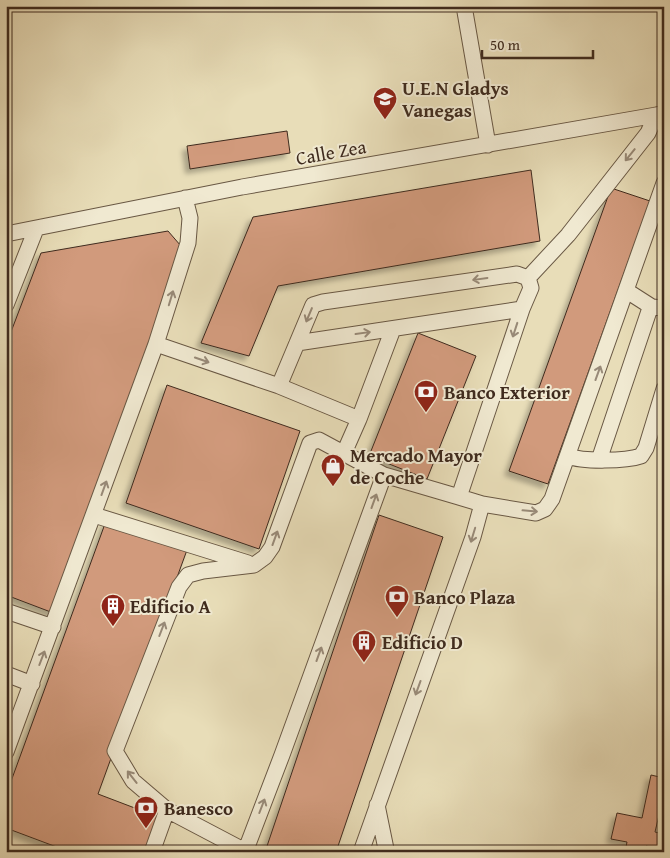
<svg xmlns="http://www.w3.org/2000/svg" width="670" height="858" viewBox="0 0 670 858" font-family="'Gentium Book Plus',serif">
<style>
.building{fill:#d19a7c;stroke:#3f2b1e;filter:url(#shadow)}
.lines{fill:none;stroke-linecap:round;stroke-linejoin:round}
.minor-casing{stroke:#695844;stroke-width:17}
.minor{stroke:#f0e9d1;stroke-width:15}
.oneway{stroke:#988a78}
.labels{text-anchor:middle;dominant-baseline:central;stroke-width:4;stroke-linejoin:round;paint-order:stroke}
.poi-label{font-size:19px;font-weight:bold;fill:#3f2b1e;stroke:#f0e9d1;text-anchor:start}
.street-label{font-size:19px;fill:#3f2b1e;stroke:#f0e9d1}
</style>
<defs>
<filter id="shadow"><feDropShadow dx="-4.5" dy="4.5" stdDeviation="2.5" flood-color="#0004"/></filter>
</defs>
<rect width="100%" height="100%" fill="#e8ddb8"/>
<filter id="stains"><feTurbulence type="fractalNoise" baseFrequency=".004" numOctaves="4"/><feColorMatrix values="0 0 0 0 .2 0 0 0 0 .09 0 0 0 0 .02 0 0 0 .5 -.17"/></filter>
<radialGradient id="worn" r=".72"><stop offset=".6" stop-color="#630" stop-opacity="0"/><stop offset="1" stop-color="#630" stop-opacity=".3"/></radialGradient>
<path class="building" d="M287,131L290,153L190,169L187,146Z
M531,170L540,241L278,286L249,356L201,343L253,217Z
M611,188L650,201L548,484L509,471Z
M168,231L181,246L178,267L56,614L6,595V345L41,253Z
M418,333L476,356L427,479L369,456Z
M167,385L300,431L259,549L126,503Z
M379,515L443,537L336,852H265Z
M106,521L187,550L98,794L161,818L148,852H70L6,828V795Z
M651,775L664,778V794L655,832L664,834V850L646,846L645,852H625L627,842L611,839L617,813L642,818Z"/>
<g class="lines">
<defs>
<path id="minor" d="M464,6L488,145
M6,234L242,187L662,114
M627,291L652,307
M6,305L36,229
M297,343L522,309
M156,344L279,386L359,419
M279,386L313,305L323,302L517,274L528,278
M344,453L359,419L393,329
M568,456C583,462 626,461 641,456L646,448L664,389
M599,460L649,311L652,307L664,308
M482,504L536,513L545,509L552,499L664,183
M94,515L248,563
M6,611L53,627
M6,674L32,684
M6,752L156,344L188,243L190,218L185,198
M377,805L386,849L385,852
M245,851L167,810L133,781L115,751L179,587L188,575L203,571L254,565L265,557L272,547L310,443L319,440L384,475L459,497
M152,852L167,810
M245,852L282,755L384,475
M361,852L473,537L482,504L459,497L522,309L531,288L528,278L568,235L648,133L656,115"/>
</defs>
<use href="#minor" class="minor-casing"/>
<use href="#minor" class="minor"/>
</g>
<defs><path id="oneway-shaft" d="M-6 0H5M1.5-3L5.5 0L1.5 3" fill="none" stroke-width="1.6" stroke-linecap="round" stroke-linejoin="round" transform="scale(1.25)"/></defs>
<g class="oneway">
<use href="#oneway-shaft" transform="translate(630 155) rotate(129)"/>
<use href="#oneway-shaft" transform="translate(480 279) rotate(172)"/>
<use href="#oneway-shaft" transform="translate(171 298) rotate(-73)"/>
<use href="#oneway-shaft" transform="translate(309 315) rotate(113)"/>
<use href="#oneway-shaft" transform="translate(515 330) rotate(108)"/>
<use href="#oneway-shaft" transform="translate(363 333) rotate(-8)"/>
<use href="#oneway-shaft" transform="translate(202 360) rotate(19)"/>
<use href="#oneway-shaft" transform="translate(598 373) rotate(-70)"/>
<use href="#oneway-shaft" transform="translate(104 488) rotate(-70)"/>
<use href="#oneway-shaft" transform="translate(374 501) rotate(-70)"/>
<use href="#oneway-shaft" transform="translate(530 511) rotate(5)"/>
<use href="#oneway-shaft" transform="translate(473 535) rotate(107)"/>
<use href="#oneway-shaft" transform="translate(275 538) rotate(-70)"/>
<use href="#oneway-shaft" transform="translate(162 629) rotate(-69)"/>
<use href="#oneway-shaft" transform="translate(319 654) rotate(-70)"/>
<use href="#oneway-shaft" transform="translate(42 658) rotate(-69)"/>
<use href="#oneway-shaft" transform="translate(418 688) rotate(110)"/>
<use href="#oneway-shaft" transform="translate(132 777) rotate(-128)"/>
<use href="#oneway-shaft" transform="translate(262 806) rotate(-69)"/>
</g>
<defs>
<symbol id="school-pin" viewBox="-11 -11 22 30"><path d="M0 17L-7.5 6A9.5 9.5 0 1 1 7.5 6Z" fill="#8f2418" stroke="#f0e9d1"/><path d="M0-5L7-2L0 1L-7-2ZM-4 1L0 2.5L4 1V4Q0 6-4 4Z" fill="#fff"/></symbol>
<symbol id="bank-pin" viewBox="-11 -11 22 30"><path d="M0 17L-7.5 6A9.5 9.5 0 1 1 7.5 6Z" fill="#8f2418" stroke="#f0e9d1"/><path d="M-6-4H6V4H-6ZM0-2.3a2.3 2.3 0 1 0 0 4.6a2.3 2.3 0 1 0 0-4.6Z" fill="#fff"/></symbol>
<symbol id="shop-pin" viewBox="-11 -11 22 30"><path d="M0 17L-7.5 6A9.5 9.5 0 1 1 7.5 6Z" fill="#8f2418" stroke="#f0e9d1"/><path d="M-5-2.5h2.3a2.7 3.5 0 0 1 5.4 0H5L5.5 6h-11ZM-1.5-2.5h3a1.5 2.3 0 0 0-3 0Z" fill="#fff"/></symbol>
<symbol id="building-pin" viewBox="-11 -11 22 30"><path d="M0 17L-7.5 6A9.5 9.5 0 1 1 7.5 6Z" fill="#8f2418" stroke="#f0e9d1"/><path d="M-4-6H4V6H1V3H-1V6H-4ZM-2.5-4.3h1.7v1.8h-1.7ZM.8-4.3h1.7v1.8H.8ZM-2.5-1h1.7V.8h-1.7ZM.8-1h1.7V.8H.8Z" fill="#fff"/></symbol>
</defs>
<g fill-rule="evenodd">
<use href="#school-pin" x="371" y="85" width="28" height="38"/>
<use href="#bank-pin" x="412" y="378" width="28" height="38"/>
<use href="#shop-pin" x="319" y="452" width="28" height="38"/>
<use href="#bank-pin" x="383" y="583" width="28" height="38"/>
<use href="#building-pin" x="99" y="592" width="28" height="38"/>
<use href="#building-pin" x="350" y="628" width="28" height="38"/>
<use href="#bank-pin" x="132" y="794" width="28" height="38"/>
</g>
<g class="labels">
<g class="poi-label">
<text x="402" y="88">U.E.N Gladys<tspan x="402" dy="22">Vanegas</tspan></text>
<text x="444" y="392">Banco Exterior</text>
<text x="350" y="455">Mercado Mayor<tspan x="350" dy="22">de Coche</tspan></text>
<text x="414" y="597">Banco Plaza</text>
<text x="130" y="606">Edificio A</text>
<text x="382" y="642">Edificio D</text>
<text x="164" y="808">Banesco</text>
</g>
<g class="street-label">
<text transform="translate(331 152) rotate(-10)">Calle Zea</text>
</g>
</g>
<rect width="670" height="858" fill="none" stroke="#e8ddb8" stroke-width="25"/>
<rect x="8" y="8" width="655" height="843" fill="none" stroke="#3f2b1e" stroke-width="2.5"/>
<rect x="12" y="12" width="645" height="833" fill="none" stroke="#3f2b1e"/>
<path d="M482 50v8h111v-8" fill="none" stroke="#3f2b1e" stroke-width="2.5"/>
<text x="490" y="50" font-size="15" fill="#3f2b1e" stroke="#f0e9d1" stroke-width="4" paint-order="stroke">50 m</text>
<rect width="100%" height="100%" filter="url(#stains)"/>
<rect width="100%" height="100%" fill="url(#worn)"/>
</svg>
